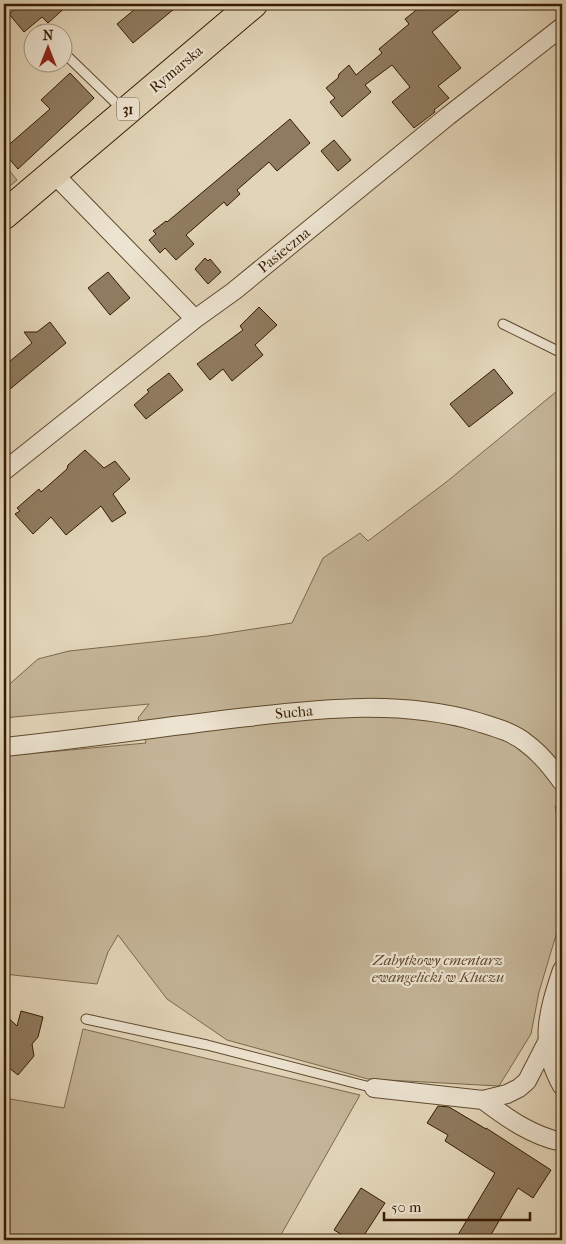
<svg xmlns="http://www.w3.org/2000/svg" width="566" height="1244" viewBox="0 0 566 1244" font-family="'IM FELL French Canon',serif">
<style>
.green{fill:#c4b598;stroke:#7d684c}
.building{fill:#8f7b5f;stroke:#361b00}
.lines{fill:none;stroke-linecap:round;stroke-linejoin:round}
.service-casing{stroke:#61492e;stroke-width:11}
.minor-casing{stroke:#61492e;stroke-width:20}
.primary-casing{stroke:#361b00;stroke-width:30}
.service{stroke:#ece3d0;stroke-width:9}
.minor{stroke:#ece3d0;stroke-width:18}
.primary{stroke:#e1d4b7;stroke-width:28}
.labels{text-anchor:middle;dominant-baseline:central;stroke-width:4.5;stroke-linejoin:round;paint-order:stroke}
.shield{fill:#ece3d0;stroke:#6d573e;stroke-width:1}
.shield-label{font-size:14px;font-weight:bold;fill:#361b00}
.street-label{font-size:15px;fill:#361b00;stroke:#ece3d0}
.park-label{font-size:15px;font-style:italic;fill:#61492e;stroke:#ece3d0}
</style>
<rect width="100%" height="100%" fill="#e1d4b7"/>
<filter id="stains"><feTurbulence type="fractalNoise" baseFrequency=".004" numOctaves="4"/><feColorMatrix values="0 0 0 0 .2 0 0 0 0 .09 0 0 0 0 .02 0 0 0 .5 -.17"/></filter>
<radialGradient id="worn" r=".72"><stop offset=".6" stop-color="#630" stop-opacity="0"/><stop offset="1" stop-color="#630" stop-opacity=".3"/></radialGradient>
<path class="green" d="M4,164L17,180L4,191Z
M562,387V805L555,806L562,837V915L539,992L531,1034L499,1086L368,1079L227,1040L167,999L118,935L108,952L97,984L4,974V756L146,743L138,718L149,704L4,718V689L38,659L69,651L208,636L292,623L323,558L360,533L368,541L445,483Z
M83,1029L360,1095L278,1240H4V1098L64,1108Z"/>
<path class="building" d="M21,4H69L48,23L42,17L24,32L9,14Z
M141,4H180L133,43L117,24Z
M424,4H467L432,32L461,68L438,86L449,98L434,110L435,112L414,128L392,102L410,87L392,65L365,85L371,92L342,117L330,102L335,98L326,88L338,78L339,74L349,65L356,75L382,53L379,49L409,24L405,19Z
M70,73L94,98L18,169L4,153V149L50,109L41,100Z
M290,119L310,143L277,171L269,162L237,190L240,194L227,206L224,202L186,235L194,244L176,260L165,248L160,253L149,240L156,234L153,231L166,221L167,222Z
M334,140L351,160L338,171L321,151Z
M205,258L208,261L210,259L221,272L208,284L195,269Z
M108,272L130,298L110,315L88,288Z
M259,307L277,325L255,345L263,355L232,381L223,369L210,380L197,364L243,330L240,326Z
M50,322L66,343L4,394V366L32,343L24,332H37Z
M494,369L513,393L469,427L450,404Z
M169,373L183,390L146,419L134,405L149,392L147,390Z
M85,450L104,468L115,461L130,479L113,494L126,513L112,522L101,506L66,535L51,517L33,534L15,514L20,511L17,508L39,489L41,492L67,469L68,465Z
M21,1011L43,1017L38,1037L32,1044L34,1056L18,1075L9,1068V1062L4,1058V1014L17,1026Z
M438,1106L449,1107L486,1129V1128L551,1170L533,1198L518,1188L488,1240H455L495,1173L445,1141L448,1135L427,1123Z
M361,1188L385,1203L361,1240H351L334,1230Z"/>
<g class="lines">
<defs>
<path id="service" d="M41,30L43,32
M62,51L123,110
M503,324L562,353
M86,1019L207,1045L374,1088"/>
<path id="minor" d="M53,173L195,319
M4,471L195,319L234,291L448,116L562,27
M4,747C85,739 167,726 248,717C325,708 403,700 478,722C494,727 513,732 526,743C540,753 552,768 562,782
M562,970C548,1012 538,1044 562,1086
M374,1088L483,1100L507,1094L519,1088L527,1081L547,1042
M483,1100C507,1118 532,1136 562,1142"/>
<path id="primary" d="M4,215L253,4"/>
</defs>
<use href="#service" class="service-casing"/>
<use href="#minor" class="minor-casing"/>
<use href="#primary" class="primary-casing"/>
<use href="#service" class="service"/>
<use href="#minor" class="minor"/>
<use href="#primary" class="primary"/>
</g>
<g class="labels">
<rect class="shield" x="117" y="97.5" width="22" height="23" rx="4"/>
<g class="shield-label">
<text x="128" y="109">31</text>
</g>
<g class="street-label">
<text transform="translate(176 69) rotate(-40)">Rymarska</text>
<text transform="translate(284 250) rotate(-39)">Pasieczna</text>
<text transform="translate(294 712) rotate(-5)">Sucha</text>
</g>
<g class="park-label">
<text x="438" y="960">Zabytkowy cmentarz<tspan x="438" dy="17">ewangelicki w Kluczu</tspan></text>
</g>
</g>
<rect width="566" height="1244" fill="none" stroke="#e1d4b7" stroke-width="20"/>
<rect x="5" y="5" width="556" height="1234" fill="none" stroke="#361b00" stroke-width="2.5"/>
<rect x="10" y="10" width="546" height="1224" fill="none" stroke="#361b00"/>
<g transform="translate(48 48)"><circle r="24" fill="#ece3d0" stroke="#a3937d"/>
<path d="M0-4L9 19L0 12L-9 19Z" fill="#8f2418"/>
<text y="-8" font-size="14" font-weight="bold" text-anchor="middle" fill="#361b00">N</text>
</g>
<path d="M384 1212v8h146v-8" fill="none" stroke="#361b00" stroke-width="2.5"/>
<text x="391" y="1212" font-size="15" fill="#361b00" stroke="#ece3d0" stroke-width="4" paint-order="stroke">50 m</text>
<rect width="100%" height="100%" filter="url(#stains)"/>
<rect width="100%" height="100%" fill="url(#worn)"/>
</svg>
